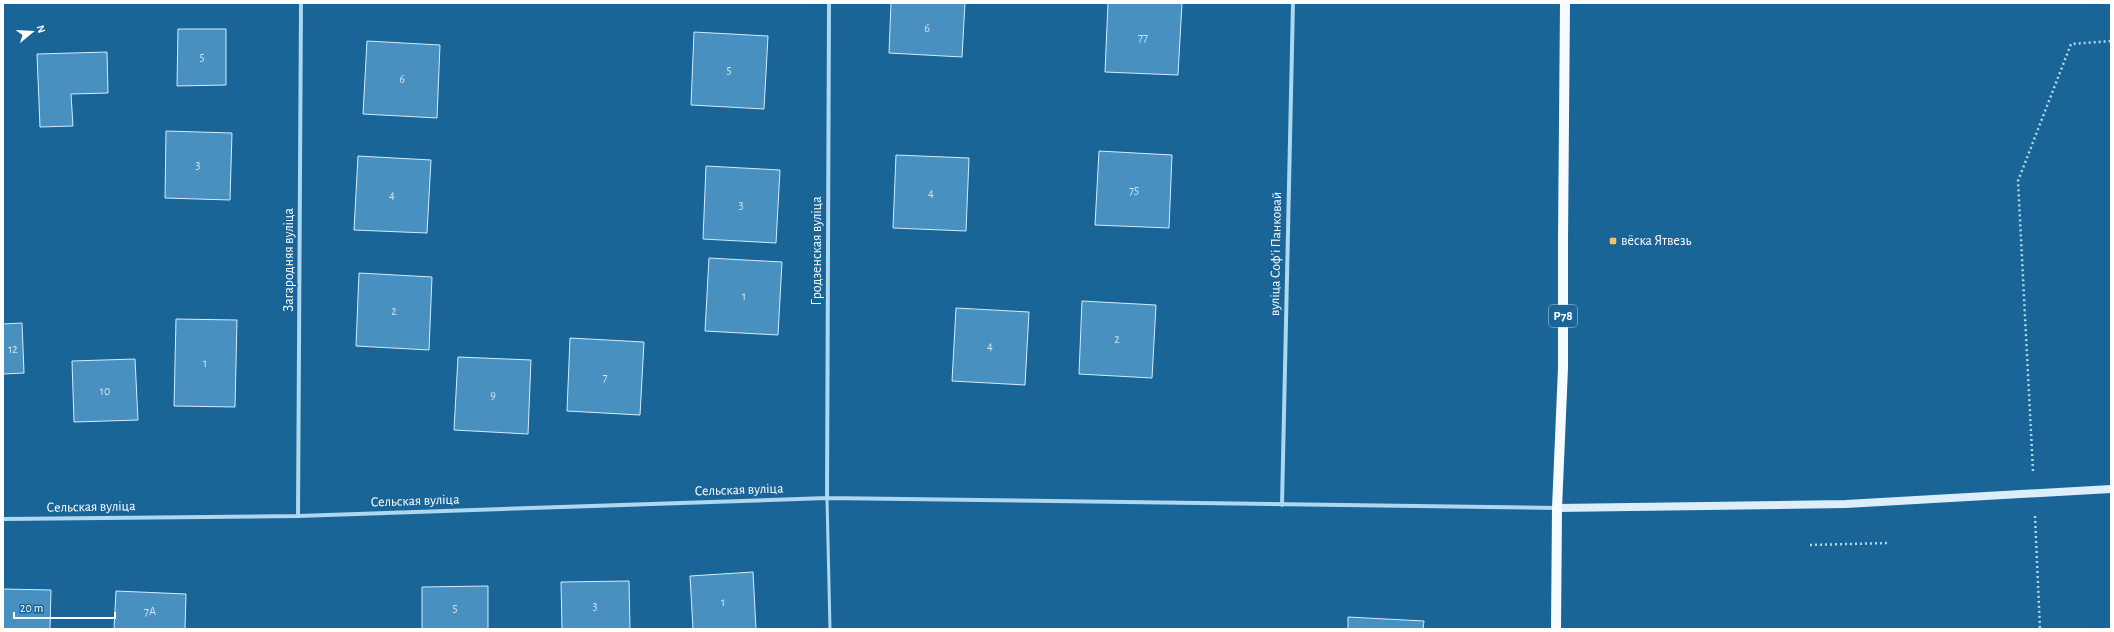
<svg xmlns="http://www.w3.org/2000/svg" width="2114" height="632" viewBox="0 0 2114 632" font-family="'Alegreya Sans',sans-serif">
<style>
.building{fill:#4790bf;stroke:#d5ecfb}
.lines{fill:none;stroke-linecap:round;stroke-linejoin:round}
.path{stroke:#aed7f0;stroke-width:2.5;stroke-dasharray:2 3;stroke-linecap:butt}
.lane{stroke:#aed7f0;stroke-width:3}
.street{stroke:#aed7f0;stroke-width:4}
.secondary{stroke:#dceefb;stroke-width:8}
.primary{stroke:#f7fbff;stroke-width:10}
.poi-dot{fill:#ffbd6d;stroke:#1a6597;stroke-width:1.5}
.labels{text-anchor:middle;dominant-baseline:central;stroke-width:3.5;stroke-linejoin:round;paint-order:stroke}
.number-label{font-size:12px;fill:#d1e3ef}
.shield{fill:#1a6597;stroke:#bad1e0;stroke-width:1}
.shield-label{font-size:13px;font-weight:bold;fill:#fff}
.poi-label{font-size:14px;fill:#fff;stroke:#1a6597;text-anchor:start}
.street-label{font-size:14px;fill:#fff;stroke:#1a6597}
</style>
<rect width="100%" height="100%" fill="#1a6597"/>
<path class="building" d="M891,3H965L962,57L889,53Z
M1108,3H1182L1178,75L1105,72Z
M178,29H226V85L177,86Z
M694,32L768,36L764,109L691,105Z
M367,41L440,45L437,118L363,114Z
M107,52L108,93L71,94L73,126L40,127L37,54Z
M166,131L232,133L230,200L165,198Z
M1099,151L1172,155L1169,228L1095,225Z
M896,155L969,158L966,231L893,228Z
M358,156L431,160L427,233L354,230Z
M706,166L780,170L776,243L703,239Z
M709,258L782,262L778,335L705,331Z
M359,273L432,277L429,350L356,346Z
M1082,301L1156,305L1152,378L1079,374Z
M956,308L1029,312L1025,385L952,381Z
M176,319L237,320L235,407L174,406Z
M22,323L24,373L3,374V324Z
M570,338L644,342L640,415L567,411Z
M458,357L531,360L528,434L454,430Z
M135,359L138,420L74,422L72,361Z
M753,572L756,629H693L690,576Z
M629,581L630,629H562L561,582Z
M488,586V629H422V587Z
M3,589L51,590L50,629H3Z
M116,591L186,594L185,629H114Z
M1348,617L1424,621L1423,629H1348Z"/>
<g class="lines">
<path class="path" d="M2033,471L2018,181L2071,44L2111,41
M2035,516L2040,629
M1810,545L1887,543"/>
<path class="lane" d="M827,498L830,629"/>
<path class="street" d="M827,498L829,3
M1282,505L1293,3
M298,516L301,3
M3,519L298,516L827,498L1557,508"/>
<path class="secondary" d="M1557,508L1846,504L2111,489"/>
<path class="primary" d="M1556,629L1557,508L1563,368V239L1565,3"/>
</g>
<rect class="poi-dot" x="1609" y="237" width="8" height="8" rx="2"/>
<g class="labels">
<g class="number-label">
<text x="927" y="28">6</text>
<text x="1143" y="37">77</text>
<text x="202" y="57">5</text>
<text x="729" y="70">5</text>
<text x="402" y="79">6</text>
<text x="198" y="165">3</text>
<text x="1134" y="190">75</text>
<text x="931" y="193">4</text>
<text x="392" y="195">4</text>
<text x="741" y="205">3</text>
<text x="744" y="296">1</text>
<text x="394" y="311">2</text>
<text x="1117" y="339">2</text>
<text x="990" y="346">4</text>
<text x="13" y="349">12</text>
<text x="205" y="363">1</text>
<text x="605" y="377">7</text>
<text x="105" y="391">10</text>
<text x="493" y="395">9</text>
<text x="723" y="602">1</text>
<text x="595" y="606">3</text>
<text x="455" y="608">5</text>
<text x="150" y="611">7А</text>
</g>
<rect class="shield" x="1549" y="305" width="28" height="22" rx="3"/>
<g class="shield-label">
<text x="1563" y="316">Р78</text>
</g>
<g class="poi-label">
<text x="1621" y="241">вёска Ятвезь</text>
</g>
<g class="street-label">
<text transform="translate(817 251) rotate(-90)">Гродзенская вуліца</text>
<text transform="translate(1276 254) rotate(-89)">вуліца Софʼі Панковай</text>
<text transform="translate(289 260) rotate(-90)">Загародняя вуліца</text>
<text transform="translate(739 490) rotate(-2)">Сельская вуліца</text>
<text transform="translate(415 501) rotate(-2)">Сельская вуліца</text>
<text transform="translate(91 507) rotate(-1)">Сельская вуліца</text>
</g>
</g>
<rect width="2114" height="632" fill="none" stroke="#ffffff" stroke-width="8"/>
<g transform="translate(32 32) rotate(72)" stroke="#1a6597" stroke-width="3" paint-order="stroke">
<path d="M0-3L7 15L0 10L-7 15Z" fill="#ffffff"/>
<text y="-6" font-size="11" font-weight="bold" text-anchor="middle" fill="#ffffff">N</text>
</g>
<path d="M14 612v6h101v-6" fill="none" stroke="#ffffff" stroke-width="2"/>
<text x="20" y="612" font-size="12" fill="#ffffff" stroke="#1a6597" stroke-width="3" paint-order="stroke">20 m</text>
</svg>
